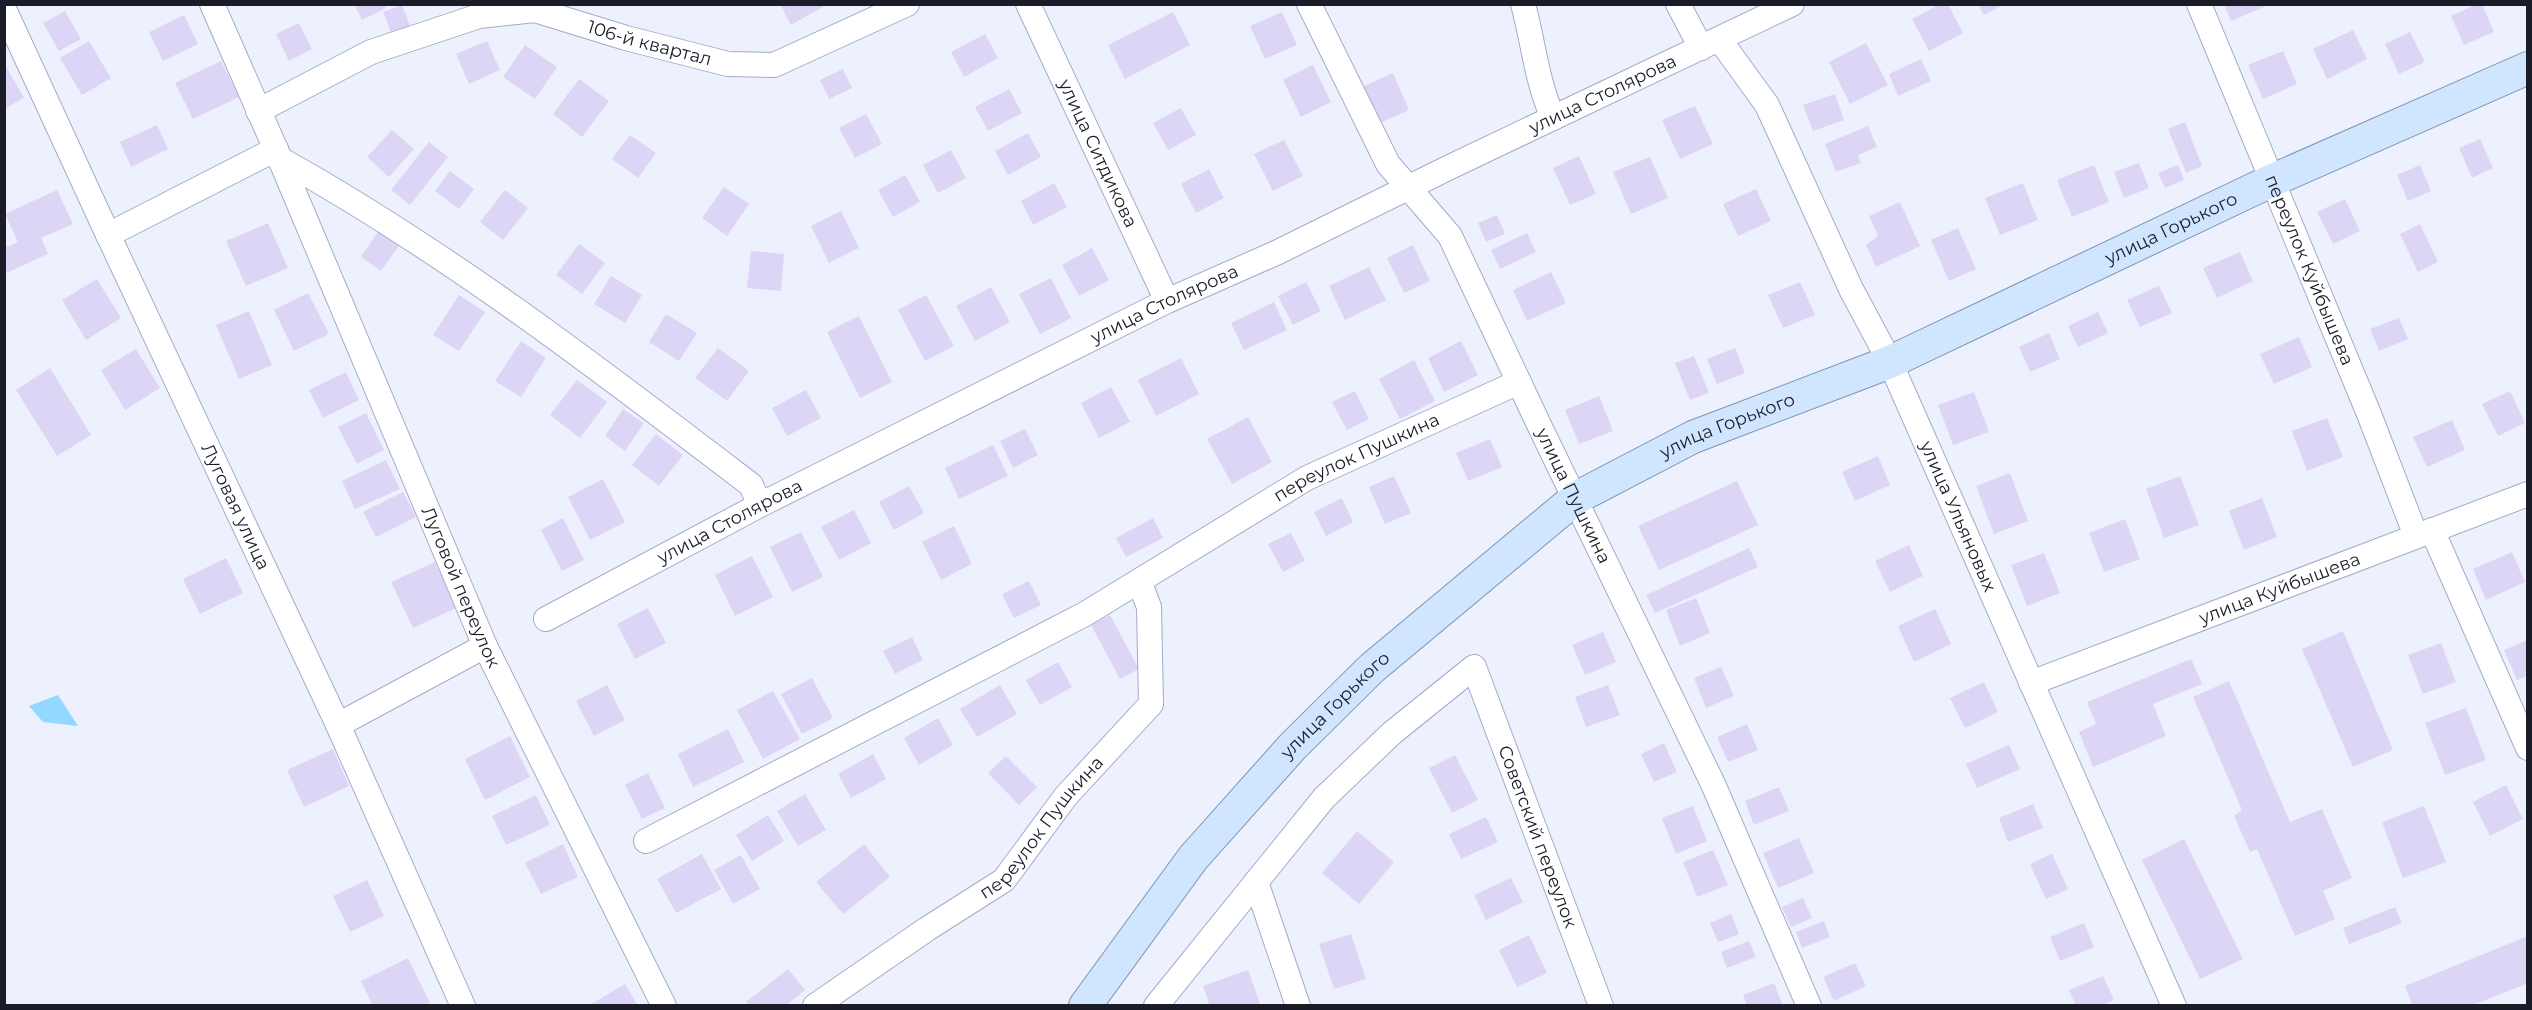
<svg xmlns="http://www.w3.org/2000/svg" width="2532" height="1010" viewBox="0 0 2532 1010" font-family="Montserrat,sans-serif">
<style>
.water{fill:#92d8ff}
.building{fill:#ddd5f5}
.lines{fill:none;stroke-linecap:round;stroke-linejoin:round}
.minor-casing{stroke:#a4abcb;stroke-width:26}
.major-casing{stroke:#7c93b2;stroke-width:34}
.minor{stroke:#fff;stroke-width:24}
.major{stroke:#d0e5fe;stroke-width:32}
.labels{text-anchor:middle;dominant-baseline:central;stroke-width:4.5;stroke-linejoin:round;paint-order:stroke}
.street-label{font-size:18px;fill:#1a1d28;stroke:#fefefe}
</style>
<rect width="100%" height="100%" fill="#edf0fd"/>
<path class="water" d="M58,695L78,726L43,722L29,706Z"/>
<path class="building" d="M354,4H384L386,8L362,20Z
M780,4H828L791,25Z
M1940,4H1948L1963,33L1929,51L1912,19Z
M1978,4H2005L1984,15Z
M2224,4H2263L2264,7L2231,21Z
M2477,4H2482L2494,32L2464,45L2451,16Z
M402,5L411,28L392,35L383,12Z
M65,11L81,39L59,51L43,23Z
M1173,12L1190,45L1125,79L1108,45Z
M1282,12L1297,45L1265,59L1250,26Z
M184,15L198,44L163,61L149,32Z
M299,23L312,49L289,61L276,34Z
M2353,30L2367,59L2327,79L2313,49Z
M2410,32L2425,62L2399,74L2385,44Z
M985,34L998,58L964,77L951,52Z
M89,41L111,78L82,95L60,58Z
M487,41L500,70L469,84L456,54Z
M1866,43L1888,85L1850,104L1829,62Z
M525,45L557,67L535,99L503,77Z
M2283,51L2297,84L2263,99L2248,65Z
M1921,59L1931,81L1898,96L1889,74Z
M221,61L239,97L193,119L175,83Z
M4,63L24,98L4,109Z
M1313,65L1331,102L1301,117L1283,80Z
M843,69L852,88L829,99L820,80Z
M1393,73L1409,110L1380,123L1364,86Z
M579,79L609,101L582,137L553,114Z
M1009,89L1022,113L988,131L975,107Z
M1835,94L1844,120L1813,131L1803,105Z
M1695,106L1713,144L1680,159L1662,120Z
M1181,108L1196,135L1168,150L1153,123Z
M866,114L882,144L855,158L839,128Z
M2185,122L2202,166L2186,173L2168,129Z
M157,125L168,149L131,167L120,142Z
M1868,126L1877,147L1858,155L1861,163L1836,172L1825,144Z
M392,130L414,149L389,177L367,157Z
M1028,133L1041,157L1008,175L995,151Z
M630,135L656,153L638,178L612,159Z
M2480,139L2493,168L2472,178L2459,148Z
M1284,140L1303,176L1273,191L1254,154Z
M429,142L448,157L410,205L391,190Z
M951,150L966,178L938,193L923,165Z
M1579,156L1596,194L1570,205L1553,168Z
M1650,157L1668,198L1631,214L1613,172Z
M2139,163L2149,188L2124,198L2114,172Z
M2094,165L2109,202L2072,217L2057,180Z
M2178,165L2184,180L2165,188L2158,173Z
M2420,165L2431,191L2408,201L2397,175Z
M1209,169L1224,198L1196,213L1181,184Z
M450,171L474,189L459,209L435,191Z
M905,175L920,202L893,217L878,190Z
M1054,183L1067,207L1033,225L1021,201Z
M2023,183L2038,220L2000,235L1985,198Z
M724,187L749,204L727,236L702,218Z
M1756,189L1771,221L1738,236L1723,204Z
M57,190L73,224L41,238L48,254L4,274V248L18,242L5,214Z
M505,190L528,208L503,240L480,222Z
M2345,199L2360,231L2333,244L2317,212Z
M1900,202L1920,246L1876,267L1866,245L1878,236L1869,216Z
M841,211L859,248L829,263L811,226Z
M1497,215L1505,234L1486,242L1478,223Z
M268,223L288,268L246,286L226,241Z
M2420,224L2438,262L2418,272L2400,234Z
M1958,228L1976,269L1949,281L1931,240Z
M379,230L400,244L381,271L361,257Z
M1527,233L1536,252L1500,269L1491,250Z
M579,244L605,263L582,294L556,275Z
M1413,245L1430,281L1404,293L1387,258Z
M1092,248L1109,280L1079,296L1062,265Z
M751,251L784,254L781,291L747,288Z
M2240,252L2253,281L2217,298L2203,268Z
M1369,267L1386,300L1345,320L1329,286Z
M1551,272L1566,303L1527,321L1513,290Z
M611,276L642,295L625,323L594,304Z
M1051,278L1071,318L1040,334L1019,294Z
M97,279L121,318L86,340L62,300Z
M1306,282L1321,311L1293,325L1278,296Z
M1800,282L1815,315L1783,328L1768,295Z
M2159,286L2172,313L2140,327L2127,300Z
M991,287L1010,322L975,341L956,306Z
M308,293L329,334L294,351L274,310Z
M459,295L485,312L459,351L433,335Z
M926,295L954,346L925,361L898,310Z
M1274,302L1287,330L1244,350L1231,323Z
M249,311L272,365L239,379L216,325Z
M2098,312L2108,333L2078,347L2068,326Z
M666,314L697,333L679,361L649,342Z
M859,316L892,382L860,398L827,332Z
M2399,318L2408,339L2379,351L2370,329Z
M2049,333L2060,359L2030,372L2019,347Z
M2299,337L2312,367L2274,384L2260,354Z
M521,341L546,358L521,397L495,381Z
M1461,341L1478,375L1444,392L1428,358Z
M718,348L749,371L727,401L695,378Z
M1735,348L1745,373L1717,384L1707,359Z
M136,349L160,388L125,410L101,370Z
M1694,356L1709,393L1690,400L1675,363Z
M1181,358L1199,394L1156,416L1138,380Z
M1414,360L1435,401L1400,419L1379,379Z
M50,368L91,435L57,456L16,390Z
M346,372L359,400L323,418L309,390Z
M577,380L607,402L580,438L550,415Z
M1111,387L1130,422L1099,438L1081,403Z
M806,390L821,418L787,436L772,408Z
M1355,391L1369,419L1347,430L1332,402Z
M2510,391L2525,423L2498,436L2482,404Z
M1974,392L1989,432L1953,445L1938,405Z
M1599,396L1613,431L1579,444L1565,410Z
M623,409L644,423L625,451L605,436Z
M366,413L384,450L357,464L338,427Z
M1248,417L1272,462L1232,484L1207,439Z
M2327,418L2343,457L2307,471L2292,431Z
M2452,420L2465,450L2427,467L2413,437Z
M1025,429L1038,455L1013,468L1000,441Z
M656,434L683,455L659,486L632,465Z
M1490,439L1502,467L1468,481L1456,453Z
M993,445L1008,476L959,499L945,468Z
M1878,456L1890,485L1855,501L1842,472Z
M386,460L400,489L355,509L342,481Z
M2010,473L2028,521L1994,534L1976,486Z
M1394,476L1411,513L1385,524L1369,487Z
M2180,476L2199,525L2164,538L2146,489Z
M603,479L625,522L590,540L568,497Z
M1737,481L1758,525L1659,570L1638,526Z
M909,486L924,513L894,530L879,502Z
M403,492L416,517L376,537L363,512Z
M1342,498L1353,522L1326,536L1314,512Z
M2262,498L2277,537L2244,550L2229,511Z
M854,510L871,543L839,560L821,527Z
M563,518L584,560L562,571L541,530Z
M1153,518L1163,538L1126,557L1116,538Z
M2125,519L2140,559L2104,572L2089,533Z
M954,526L972,564L941,580L922,542Z
M801,532L823,577L792,592L770,547Z
M1291,533L1305,561L1283,572L1268,544Z
M1909,545L1923,576L1890,592L1875,561Z
M1749,548L1758,567L1655,613L1646,595Z
M2512,552L2525,582L2486,600L2473,569Z
M2044,553L2060,593L2027,606L2011,565Z
M752,556L773,597L735,616L715,575Z
M226,558L243,593L200,614L183,579Z
M435,562L456,608L413,628L391,582Z
M1029,581L1041,605L1014,618L1002,594Z
M1696,598L1710,633L1680,646L1666,610Z
M648,608L666,643L635,659L617,624Z
M1935,609L1951,644L1914,662L1898,626Z
M1110,615L1139,669L1120,679L1091,625Z
M2343,631L2393,750L2353,767L2302,649Z
M1603,632L1616,662L1585,675L1572,645Z
M912,637L923,660L895,674L883,651Z
M2528,640V676L2517,680L2504,650Z
M2441,643L2456,682L2423,694L2408,655Z
M2191,659L2202,684L2153,704L2166,736L2093,767L2079,732L2096,724L2087,702Z
M1058,662L1072,687L1040,705L1026,680Z
M1721,667L1734,696L1706,708L1694,678Z
M812,678L833,718L802,734L781,694Z
M2229,681L2290,822L2322,809L2352,878L2323,891L2335,919L2295,936L2257,849L2250,852L2234,816L2242,810L2193,697Z
M1984,682L1998,712L1965,728L1950,698Z
M607,685L625,720L594,736L576,701Z
M1000,685L1017,714L977,737L960,709Z
M1608,685L1620,715L1586,727L1575,697Z
M773,691L800,739L763,759L737,710Z
M2466,708L2486,760L2445,775L2425,723Z
M938,718L953,745L919,765L904,738Z
M1747,724L1758,750L1728,762L1717,737Z
M728,729L744,762L693,787L678,754Z
M510,736L530,777L485,800L465,759Z
M1664,743L1677,772L1654,782L1641,754Z
M2009,745L2020,769L1977,788L1966,764Z
M333,749L349,786L304,807L287,770Z
M873,754L886,779L851,798L838,774Z
M1455,755L1478,800L1452,813L1429,768Z
M1006,756L1037,787L1019,805L988,773Z
M648,773L665,808L642,819L625,785Z
M2506,785L2523,819L2490,836L2473,802Z
M1779,787L1789,811L1754,825L1745,801Z
M805,794L826,830L798,846L777,811Z
M536,795L550,825L506,845L492,816Z
M2033,804L2043,828L2008,842L1999,818Z
M1693,806L1707,841L1676,854L1662,818Z
M2424,806L2446,862L2403,878L2382,822Z
M768,815L784,841L752,861L736,835Z
M1486,817L1498,842L1461,859L1449,834Z
M1357,831L1394,862L1359,904L1322,873Z
M1799,838L1814,873L1778,888L1763,853Z
M2184,839L2243,959L2200,979L2142,860Z
M563,844L578,877L541,894L525,863Z
M864,844L890,877L843,914L816,882Z
M1713,850L1728,885L1697,897L1683,862Z
M702,854L721,889L676,913L657,879Z
M2052,854L2068,889L2046,899L2030,864Z
M741,855L760,889L733,904L714,870Z
M1511,878L1523,902L1486,920L1474,895Z
M367,880L384,916L350,932L333,896Z
M1803,898L1812,918L1791,927L1782,907Z
M2395,907L2402,923L2349,944L2343,928Z
M1731,914L1739,934L1718,942L1710,923Z
M1824,921L1830,937L1802,948L1796,932Z
M2084,923L2094,947L2060,961L2050,937Z
M1351,934L1366,979L1334,989L1319,944Z
M1529,935L1547,973L1517,987L1499,950Z
M2528,936V983L2471,1006H2413L2405,986Z
M1749,941L1756,957L1727,968L1721,952Z
M408,958L430,1003L425,1006H373L361,981Z
M1855,963L1866,986L1834,1001L1823,977Z
M788,969L805,990L785,1006H750L746,1002Z
M1248,970L1261,1006H1210L1203,986Z
M2103,976L2114,1000L2100,1006H2076L2069,990Z
M1774,983L1783,1006H1747L1743,995Z
M625,984L638,1006H588Z"/>
<g class="lines">
<defs>
<g id="minor">
<path id="s1" d="M212,4L280,159L485,646L664,1006"/>
<path id="s2" d="M1028,4L1167,301"/>
<path id="s3" d="M1309,4L1388,164L1450,236L1541,429L1713,784L1809,1006"/>
<path d="M1523,4C1534,45 1536,79 1553,118"/>
<path d="M1678,4L1701,48"/>
<path id="s4" d="M2199,4L2369,414L2416,536"/>
<path id="s5" d="M4,9L103,224L338,725L463,1006"/>
<path id="s6" d="M1720,40L1767,105L1851,289L1890,362L2174,1006"/>
<path id="s7" d="M258,111L371,52L479,16L535,10L626,38L728,64L774,65L907,4"/>
<path d="M280,159C447,252 599,369 751,485L760,505"/>
<path d="M108,235L276,149"/>
<path d="M2432,530L2528,748"/>
<path id="s8" d="M546,619L760,505L1167,301L1276,253L1450,167L1792,4"/>
<path id="s9" d="M2031,683L2528,494"/>
<path d="M338,725L485,646"/>
<path id="s10" d="M646,841L1085,614L1307,478L1519,382"/>
<path d="M1256,882L1298,1006"/>
<path id="s11" d="M815,1006L927,929L1004,880L1066,796L1151,704L1149,607L1139,581"/>
<path id="s12" d="M1156,1006L1324,798L1392,733L1474,667L1601,1006"/>
</g>
<g id="major">
<path id="s13" d="M1085,1006L1193,858L1293,746L1372,668L1576,498L1693,437L1890,362L2271,181L2528,68"/>
</g>
</defs>
<use href="#minor" class="minor-casing"/>
<use href="#major" class="major-casing"/>
<use href="#minor" class="minor"/>
<use href="#major" class="major"/>
</g>
<g class="labels">
<g class="street-label">
<text stroke="none"><textPath href="#s7" startOffset="417">106-й квартал</textPath></text>
<text stroke="none"><textPath href="#s8" startOffset="1180">улица Столярова</textPath></text>
<text stroke="none"><textPath href="#s2" startOffset="165">улица Ситдикова</textPath></text>
<text stroke="none"><textPath href="#s13" startOffset="1364">улица Горького</textPath></text>
<text stroke="none"><textPath href="#s4" startOffset="288">переулок Куйбышева</textPath></text>
<text stroke="none"><textPath href="#s8" startOffset="694">улица Столярова</textPath></text>
<text stroke="none"><textPath href="#s13" startOffset="878">улица Горького</textPath></text>
<text stroke="none"><textPath href="#s10" startOffset="808">переулок Пушкина</textPath></text>
<text stroke="none"><textPath href="#s3" startOffset="561">улица Пушкина</textPath></text>
<text stroke="none"><textPath href="#s5" startOffset="549">Луговая улица</textPath></text>
<text stroke="none"><textPath href="#s6" startOffset="534">улица Ульяновых</textPath></text>
<text stroke="none"><textPath href="#s8" startOffset="208">улица Столярова</textPath></text>
<text stroke="none"><textPath href="#s1" startOffset="634">Луговой переулок</textPath></text>
<text stroke="none"><textPath href="#s9" startOffset="266">улица Куйбышева</textPath></text>
<text stroke="none"><textPath href="#s13" startOffset="392">улица Горького</textPath></text>
<text stroke="none"><textPath href="#s11" startOffset="291">переулок Пушкина</textPath></text>
<text stroke="none"><textPath href="#s12" startOffset="648">Советский переулок</textPath></text>
</g>
</g>
<rect width="2532" height="1010" fill="none" stroke="#1a1d28" stroke-width="12"/>
</svg>
